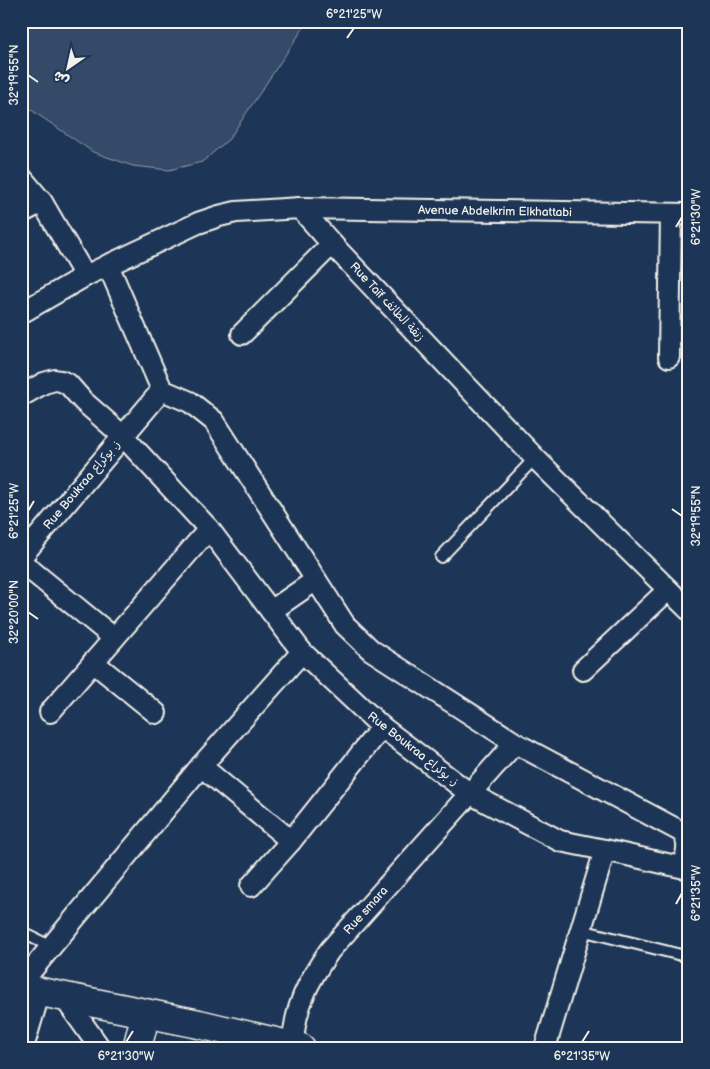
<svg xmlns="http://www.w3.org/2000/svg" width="710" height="1069" viewBox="0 0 710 1069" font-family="'Balsamiq Sans','Playpen Sans Arabic',sans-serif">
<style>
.green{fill:#354a67;stroke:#949ea8}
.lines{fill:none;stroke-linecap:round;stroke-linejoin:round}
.service-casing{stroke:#f4f1e8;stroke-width:14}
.minor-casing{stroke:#f4f1e8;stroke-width:24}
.secondary-casing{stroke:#f4f1e8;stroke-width:31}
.service{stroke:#1d3557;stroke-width:10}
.minor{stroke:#1d3557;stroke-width:20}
.secondary{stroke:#1d3557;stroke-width:28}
.ticks{fill:none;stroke:#f4f1e8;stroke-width:2}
.labels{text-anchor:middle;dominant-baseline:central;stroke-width:5;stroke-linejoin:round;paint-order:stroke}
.street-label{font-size:12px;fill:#f4f1e8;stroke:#1d3557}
.neatline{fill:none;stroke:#f4f1e8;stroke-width:2}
.ticks-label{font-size:12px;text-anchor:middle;fill:#f4f1e8}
</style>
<rect width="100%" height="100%" fill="#1d3557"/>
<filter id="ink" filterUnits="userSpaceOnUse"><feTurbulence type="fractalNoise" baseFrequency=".02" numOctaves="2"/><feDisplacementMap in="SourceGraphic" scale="10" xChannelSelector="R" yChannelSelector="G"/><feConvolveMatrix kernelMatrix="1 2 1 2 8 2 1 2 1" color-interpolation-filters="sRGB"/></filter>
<g filter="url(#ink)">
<path class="green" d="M21,21H308L229,139L202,162L169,170L133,166L93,152L21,103Z"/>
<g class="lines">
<defs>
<path id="service" d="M441,557L535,458
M581,930L689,957
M21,932L52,947"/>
<g id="minor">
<path d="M21,177L42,202L85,276"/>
<path id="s1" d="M300,208L689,214"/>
<path d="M21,213L42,202"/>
<path d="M108,265L162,390L190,402L214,421L345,625L371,650L515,743L680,831C692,840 686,855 683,867"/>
<path d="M21,313L85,276L198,223L219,216L236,212L300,208L332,244L535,458L689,610"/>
<path d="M242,334L332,244"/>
<path d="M669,357L671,214"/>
<path d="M21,396L44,383L55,380L61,381L68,384L83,401L123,436L209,529L302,652L382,727L469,793L560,841L605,850L545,1048"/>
<path d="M21,557L162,390"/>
<path d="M21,562L114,638"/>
<path d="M271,611L316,580"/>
<path d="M93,662L156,713"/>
<path d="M583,670L668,590"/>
<path d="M50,712L209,529"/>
<path d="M201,766L291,841"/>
<path d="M605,850L689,869"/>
<path d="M251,886L291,841L382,727"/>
<path d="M21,983L201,766L302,652"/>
<path d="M63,996L100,1048"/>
<path id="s2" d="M293,1046C294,1008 308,981 330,950L515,743"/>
<path d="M23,1048L40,991"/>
</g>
<path id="secondary" d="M21,988L199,1024L301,1048
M137,1048L146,1013"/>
</defs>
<use href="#service" class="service-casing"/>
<use href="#minor" class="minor-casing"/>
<use href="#secondary" class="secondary-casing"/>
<use href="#service" class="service"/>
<use href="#minor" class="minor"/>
<use href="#secondary" class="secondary"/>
</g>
</g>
<path class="ticks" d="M347,38L354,28M28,75L38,82M676,227L682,217M672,509L682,516M28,511L34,501M28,612L38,619M676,904L682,893M126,1042L133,1031M582,1042L589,1031"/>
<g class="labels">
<g class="street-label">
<text stroke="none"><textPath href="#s1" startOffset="195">Avenue Abdelkrim Elkhattabi</textPath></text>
<text transform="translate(387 302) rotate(47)">Rue Taïf زنقة الطائف</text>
<text transform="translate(82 485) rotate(-50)">Rue Boukraa ز. بوكراع</text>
<text transform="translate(413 749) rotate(38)">Rue Boukraa ز. بوكراع</text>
<text stroke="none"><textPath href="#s2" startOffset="158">Rue smara</textPath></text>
</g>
</g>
<rect width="710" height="1069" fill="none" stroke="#1d3557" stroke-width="55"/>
<g transform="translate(68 68) rotate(214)" stroke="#1d3557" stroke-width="4" paint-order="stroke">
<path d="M0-4L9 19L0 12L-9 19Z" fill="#f4f1e8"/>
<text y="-8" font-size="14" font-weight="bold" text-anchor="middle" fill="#f4f1e8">ش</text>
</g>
<rect x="28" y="28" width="654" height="1014" class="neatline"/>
<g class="ticks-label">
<text x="354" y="18">6°21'25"W</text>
<text transform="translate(14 75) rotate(-90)" y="4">32°19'55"N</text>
<text transform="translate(696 217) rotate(-90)" y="4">6°21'30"W</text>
<text transform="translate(14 511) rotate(-90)" y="4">6°21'25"W</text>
<text transform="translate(696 516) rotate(-90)" y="4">32°19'55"N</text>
<text transform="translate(14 612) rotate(-90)" y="4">32°20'00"N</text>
<text transform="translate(696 893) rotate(-90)" y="4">6°21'35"W</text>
<text x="126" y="1060">6°21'30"W</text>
<text x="582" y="1060">6°21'35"W</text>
</g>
</svg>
